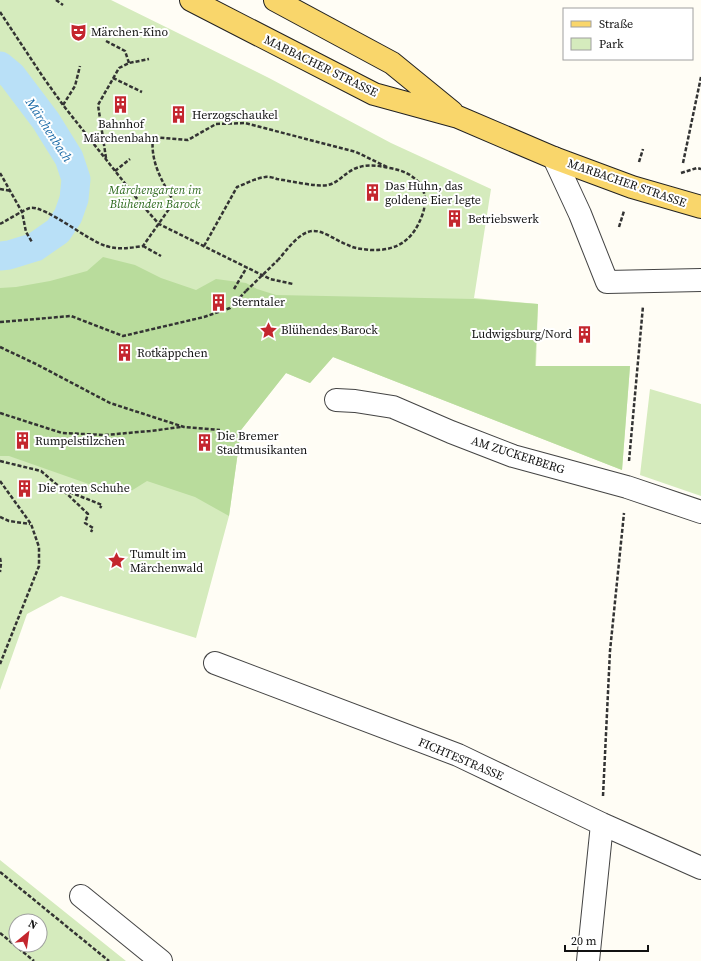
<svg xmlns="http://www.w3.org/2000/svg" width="701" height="961" viewBox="0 0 701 961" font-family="'Source Serif 4',serif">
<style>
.green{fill:#d5ebbd;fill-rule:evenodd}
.forest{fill:#b9dc9c}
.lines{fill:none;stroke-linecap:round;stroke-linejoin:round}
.canal{stroke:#b9e0f7;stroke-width:29}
.minor-casing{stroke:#444;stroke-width:24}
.major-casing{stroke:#222;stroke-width:24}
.path{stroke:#333;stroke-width:2.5;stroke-dasharray:4 2;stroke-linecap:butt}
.minor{stroke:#fff;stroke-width:22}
.major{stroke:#f9d66b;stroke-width:22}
.path-bridge{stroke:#333;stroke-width:2.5;stroke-dasharray:4 2;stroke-linecap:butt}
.labels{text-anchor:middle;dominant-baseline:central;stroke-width:4;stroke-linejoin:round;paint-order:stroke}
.poi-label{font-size:12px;fill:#111;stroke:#fff;text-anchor:start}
.street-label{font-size:12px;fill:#111;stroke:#fff}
.park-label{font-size:12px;font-style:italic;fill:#2f6b1f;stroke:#fff}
.water-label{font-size:13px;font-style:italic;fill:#1768a6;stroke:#fff}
</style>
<rect width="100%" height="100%" fill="#fffdf5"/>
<path class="green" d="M0,0H111L269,78L391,143L491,189L474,298L538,304L536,366H630L622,470L333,357L310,383L286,373L241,430L229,516L196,638L61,596L27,614L0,690Z
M650,389L701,404V496L640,475Z
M0,860L126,961H0ZM16,921H40V945H16Z"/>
<path class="forest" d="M103,257L135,265L161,278L196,290L216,279L246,283L257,289L276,295L474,299L538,304L535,366H630L622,470L333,357L310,383L286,373L241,430L229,516L195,497L147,481L131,491L120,495L9,456H0V288L16,287L50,281L87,271Z"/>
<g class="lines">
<path class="canal" d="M0,66L12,76L46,121L69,158L76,179L74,199L68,216L58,231L35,247L9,255L0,256"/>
<defs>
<path id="minor" d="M554,158L580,214L607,282L701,280
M336,400L355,401L393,407L451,432L513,456L627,487L701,512
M215,663L458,755L602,824L701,868
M81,896L161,961
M588,961L602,824"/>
<path id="major" d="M191,0L374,94L458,117L554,158L632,187L701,207
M275,0L392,63L452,112"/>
</defs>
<use href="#minor" class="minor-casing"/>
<use href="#major" class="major-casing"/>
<path class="path" d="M56,0L63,5
M0,12L43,77L63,105L142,205L159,224L270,279L293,284
M106,41L125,51L129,63
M113,78L142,92
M63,105L75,86L80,66
M106,158L98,105L119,68L129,63L149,59
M639,162L643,149
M683,163L701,77
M115,171L130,159
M0,173L22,212L26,232L32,242
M681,173L697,168L701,169
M0,189L11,191
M0,224C6,221 25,209 30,208C45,205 88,241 106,246C119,250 130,248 143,246L174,202C162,181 150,162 153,137L188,140L216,124L245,123L356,152L387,167
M619,227L624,211
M143,246L161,256
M204,246L237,187C245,184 256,178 265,177C269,176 274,178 277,179C291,181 315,187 328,185C338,183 345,173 354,169C365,164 377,165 389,168C402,170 412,174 420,184C426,193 426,203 423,213C414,239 399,251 371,250C363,249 355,249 348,245C336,241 324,230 312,231C298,233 287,250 278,260
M234,289L247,267
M0,322L71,316L123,336L204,317L230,308L246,291
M0,347L36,364L110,403L184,427L220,430
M0,413L62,433L105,435L150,431L181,427
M0,461L41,471L62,489L102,505L100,508
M629,461L643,306
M0,481L31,524L39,547V566L0,664
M64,491L88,514L85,523L93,528L91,532
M0,517L9,521L30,524
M0,558L1,563L0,572
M603,796L610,651L624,513
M0,872L109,961
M0,933L34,961"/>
<use href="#minor" class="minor"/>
<use href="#major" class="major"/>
<path class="path-bridge" d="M246,291L278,260"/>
</g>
<defs>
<symbol id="theatre-bare" viewBox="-9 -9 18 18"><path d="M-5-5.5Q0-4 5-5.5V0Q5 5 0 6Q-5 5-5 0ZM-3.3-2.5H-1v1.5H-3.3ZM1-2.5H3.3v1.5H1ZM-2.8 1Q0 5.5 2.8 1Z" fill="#c4262e" stroke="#fff" stroke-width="2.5" paint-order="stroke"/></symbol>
<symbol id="building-bare" viewBox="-9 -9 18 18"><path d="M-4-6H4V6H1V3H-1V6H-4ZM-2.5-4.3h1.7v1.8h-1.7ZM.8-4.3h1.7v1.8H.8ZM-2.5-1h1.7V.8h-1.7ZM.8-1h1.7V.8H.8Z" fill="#c4262e" stroke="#fff" stroke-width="2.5" paint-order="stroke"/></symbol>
<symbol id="sight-bare" viewBox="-9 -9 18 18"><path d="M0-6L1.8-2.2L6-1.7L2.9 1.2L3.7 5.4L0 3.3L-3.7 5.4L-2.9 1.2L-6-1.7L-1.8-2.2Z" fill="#c4262e" stroke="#fff" stroke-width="2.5" paint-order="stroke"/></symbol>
</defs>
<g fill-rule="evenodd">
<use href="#theatre-bare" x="66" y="20" width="25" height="25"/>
<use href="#building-bare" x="108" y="92" width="25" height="25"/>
<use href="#building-bare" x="166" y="102" width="25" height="25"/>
<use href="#building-bare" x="360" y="180" width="25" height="25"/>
<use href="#building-bare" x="442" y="206" width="25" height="25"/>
<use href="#building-bare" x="206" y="290" width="25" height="25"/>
<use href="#sight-bare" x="256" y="318" width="25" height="25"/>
<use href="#building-bare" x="572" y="322" width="25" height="25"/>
<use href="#building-bare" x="112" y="340" width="25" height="25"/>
<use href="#building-bare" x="10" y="428" width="25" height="25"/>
<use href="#building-bare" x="192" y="430" width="25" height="25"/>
<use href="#building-bare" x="12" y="476" width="25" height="25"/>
<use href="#sight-bare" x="104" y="548" width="25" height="25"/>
</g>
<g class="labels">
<g class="poi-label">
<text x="91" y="32">Märchen-Kino</text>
<text x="192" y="115">Herzogschaukel</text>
<text x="121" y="124" text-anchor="middle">Bahnhof<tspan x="121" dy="14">Märchenbahn</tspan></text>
<text x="385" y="186">Das Huhn, das<tspan x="385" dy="14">goldene Eier legte</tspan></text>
<text x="468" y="219">Betriebswerk</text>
<text x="232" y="302">Sterntaler</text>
<text x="281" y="330">Blühendes Barock</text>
<text x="572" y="334" text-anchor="end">Ludwigsburg/Nord</text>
<text x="137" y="353">Rotkäppchen</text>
<text x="217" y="436">Die Bremer<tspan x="217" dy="14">Stadtmusikanten</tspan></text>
<text x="35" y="441">Rumpelstilzchen</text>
<text x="38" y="488">Die roten Schuhe</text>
<text x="130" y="554">Tumult im<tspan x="130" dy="14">Märchenwald</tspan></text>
</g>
<g class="street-label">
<text transform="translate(321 66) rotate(26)">MARBACHER STRASSE</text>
<text transform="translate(627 183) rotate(19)">MARBACHER STRASSE</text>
<text transform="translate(518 455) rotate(18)">AM ZUCKERBERG</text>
<text transform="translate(461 759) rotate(23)">FICHTESTRASSE</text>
</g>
<g class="park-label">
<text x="155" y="190">Märchengarten im<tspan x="155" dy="14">Blühenden Barock</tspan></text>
</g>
<g class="water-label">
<text transform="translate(49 130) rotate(57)">Märchenbach</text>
</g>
</g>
<rect x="563" y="8" width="130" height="52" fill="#ffffff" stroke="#a0a0a0"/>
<rect x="571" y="21" width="20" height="6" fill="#f9d66b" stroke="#a0a0a0"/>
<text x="599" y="28" font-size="12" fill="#111111">Straße</text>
<rect x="571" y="38" width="20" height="12" fill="#d5ebbd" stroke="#a0a0a0"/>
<text x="599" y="48" font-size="12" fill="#111111">Park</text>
<g transform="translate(28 933) rotate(29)"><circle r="19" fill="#ffffff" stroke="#a0a0a0"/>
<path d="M0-3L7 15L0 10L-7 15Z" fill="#c4262e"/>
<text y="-6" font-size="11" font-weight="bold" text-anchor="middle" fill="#111111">N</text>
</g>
<path d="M565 945v6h83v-6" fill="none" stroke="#111111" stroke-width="2"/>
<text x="571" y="945" font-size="12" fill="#111111" stroke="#ffffff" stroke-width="3" paint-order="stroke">20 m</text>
</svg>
